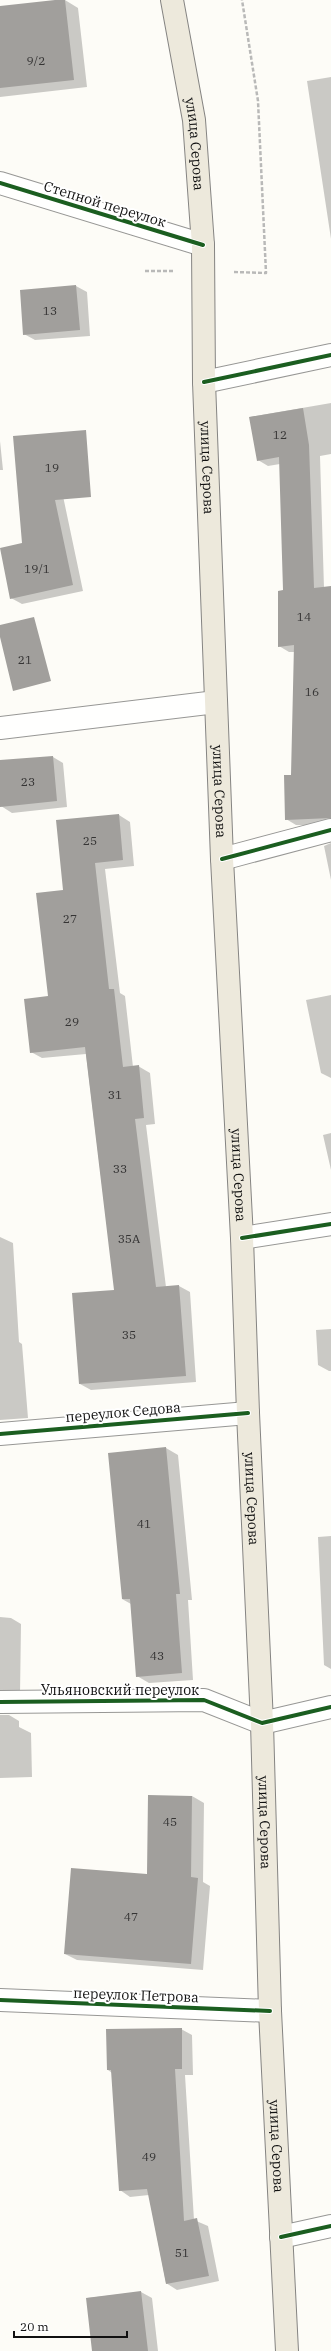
<svg xmlns="http://www.w3.org/2000/svg" width="331" height="2351" viewBox="0 0 331 2351" font-family="'IBM Plex Serif',serif">
<style>
.shadow{fill:#0003}
.building{fill:#a19f9c}
.lines{fill:none;stroke-linecap:round;stroke-linejoin:round}
.minor-casing{stroke:#979795;stroke-width:24}
.major-casing{stroke:#858482;stroke-width:24}
.path{stroke:#b9b9b8;stroke-width:2.5;stroke-dasharray:4 2;stroke-linecap:butt}
.minor{stroke:#fffffe;stroke-width:22}
.major{stroke:#ede9dc;stroke-width:22}
.cycleway-casing{stroke:#fff;stroke-width:6}
.cycleway{stroke:#1b5e20;stroke-width:4}
.labels{text-anchor:middle;dominant-baseline:central;stroke-width:4;stroke-linejoin:round;paint-order:stroke}
.number-label{font-size:12px;fill:#353434}
.street-label{font-size:14px;fill:#111;stroke:#fff}
</style>
<rect width="100%" height="100%" fill="#fdfcf7"/>
<path class="shadow" d="M65,0L78,8L87,87L0,97V7Z
M331,77V239L307,81Z
M76,286L87,292L90,336L35,340L24,334L21,291Z
M331,403V454L320,456L324,588L331,587V826L296,825L286,819L292,776L295,652H289L279,646L284,591L280,464L268,466L258,460L250,417Z
M0,441L3,470H0Z
M63,496L83,591L22,604L11,598L23,544L19,501Z
M53,757L63,763L67,807L12,813L1,806L0,761Z
M119,815L130,822L134,866L105,869L120,993L125,996L133,1067L138,1066L150,1073L155,1124L146,1125L166,1287L179,1286L190,1292L196,1382L91,1390L80,1384L115,1291L86,1054L42,1058L31,1052L50,997L64,890Z
M331,843V880L324,846Z
M331,995V1078L321,1073L306,1000Z
M331,1133V1170L323,1135Z
M0,1237L13,1243L19,1342L22,1344L28,1418L0,1420Z
M331,1329V1371H329L318,1365L316,1330Z
M166,1448L178,1455L192,1600H188L193,1680L149,1683L137,1676L131,1604L122,1599Z
M331,1536V1669L324,1665L318,1537Z
M0,1617L11,1618L21,1624L20,1695L0,1701Z
M0,1715H9L19,1721V1727L31,1733L32,1777L0,1778Z
M192,1796L204,1803L203,1882L210,1886L203,1970L77,1960L65,1954L148,1875Z
M181,2029L192,2035L193,2075H185L194,2220L208,2226L219,2281L177,2290L166,2283L149,2195L130,2197L120,2190L112,2073L108,2070Z
M141,2292L152,2298L158,2351H93L87,2298Z"/>
<path class="building" d="M55,0H65L74,80L0,88V6Z
M76,285L80,330L23,335L20,290Z
M303,408L309,445L314,588L331,586V818L285,820L284,775H291L294,645L278,647V591L283,590L279,457L257,461L249,417Z
M86,430L91,497L55,500L73,585L10,599L0,548L22,543L13,436Z
M34,617L51,681L13,691L0,637V625Z
M53,756L57,801L0,807V760Z
M119,814L123,860L95,863L109,989H114L123,1067L139,1065L144,1118L135,1119L156,1287L179,1285L186,1376L79,1384L72,1293L114,1290L85,1047L30,1053L24,999L48,996L36,893L63,890L56,820Z
M166,1447L180,1594H176L182,1673L136,1677L130,1599H122L108,1453Z
M148,1795L192,1796L191,1877L198,1878L191,1964L64,1954L71,1868L147,1874Z
M182,2028V2069H175L184,2221L197,2218L209,2276L166,2284L147,2189L119,2191L111,2070H107L106,2029Z
M141,2291L148,2351H92L86,2298Z"/>
<g class="lines">
<defs>
<path id="minor" d="M0,183L203,245
M204,382L331,355
M0,728L216,702
M222,859L331,830
M242,1238L331,1224
M0,1434L248,1413
M0,1702L204,1700L262,1723L331,1707
M0,2000L270,2011
M281,2237L331,2226"/>
<g id="major">
<path id="s1" d="M172,0L194,120L203,245L204,382L222,859L242,1238L248,1413L262,1723L270,2011L287,2351"/>
</g>
</defs>
<use href="#minor" class="minor-casing"/>
<use href="#major" class="major-casing"/>
<path class="path" d="M145,271H173
M234,272L266,273L258,101L242,0"/>
<use href="#minor" class="minor"/>
<use href="#major" class="major"/>
<defs>
<path id="cycleway" d="M0,183L203,245
M204,382L331,355
M222,859L331,830
M242,1238L331,1224
M0,1434L248,1413
M0,1702L204,1700L262,1723L331,1707
M0,2000L270,2011
M281,2237L331,2226"/>
</defs>
<use href="#cycleway" class="cycleway-casing"/>
<use href="#cycleway" class="cycleway"/>
</g>
<g class="labels">
<g class="number-label">
<text x="36" y="60">9/2</text>
<text x="50" y="310">13</text>
<text x="280" y="434">12</text>
<text x="52" y="467">19</text>
<text x="37" y="568">19/1</text>
<text x="304" y="616">14</text>
<text x="25" y="659">21</text>
<text x="312" y="691">16</text>
<text x="28" y="781">23</text>
<text x="90" y="840">25</text>
<text x="70" y="918">27</text>
<text x="72" y="1021">29</text>
<text x="115" y="1094">31</text>
<text x="120" y="1168">33</text>
<text x="129" y="1238">35А</text>
<text x="129" y="1334">35</text>
<text x="144" y="1523">41</text>
<text x="157" y="1655">43</text>
<text x="170" y="1821">45</text>
<text x="131" y="1916">47</text>
<text x="149" y="2156">49</text>
<text x="182" y="2252">51</text>
</g>
<g class="street-label">
<text stroke="none"><textPath href="#s1" startOffset="146">улица Серова</textPath></text>
<text transform="translate(105 204) rotate(17)">Степной переулок</text>
<text stroke="none"><textPath href="#s1" startOffset="470">улица Серова</textPath></text>
<text stroke="none"><textPath href="#s1" startOffset="794">улица Серова</textPath></text>
<text stroke="none"><textPath href="#s1" startOffset="1178">улица Серова</textPath></text>
<text transform="translate(123 1412) rotate(-5)">переулок Седова</text>
<text stroke="none"><textPath href="#s1" startOffset="1502">улица Серова</textPath></text>
<text x="120" y="1690">Ульяновский переулок</text>
<text stroke="none"><textPath href="#s1" startOffset="1826">улица Серова</textPath></text>
<text transform="translate(136 1995) rotate(2)">переулок Петрова</text>
<text stroke="none"><textPath href="#s1" startOffset="2150">улица Серова</textPath></text>
</g>
</g>
<path d="M14 2331v6h113v-6" fill="none" stroke="#111111" stroke-width="2"/>
<text x="20" y="2331" font-size="12" fill="#111111" stroke="#ffffff" stroke-width="3" paint-order="stroke">20 m</text>
</svg>
